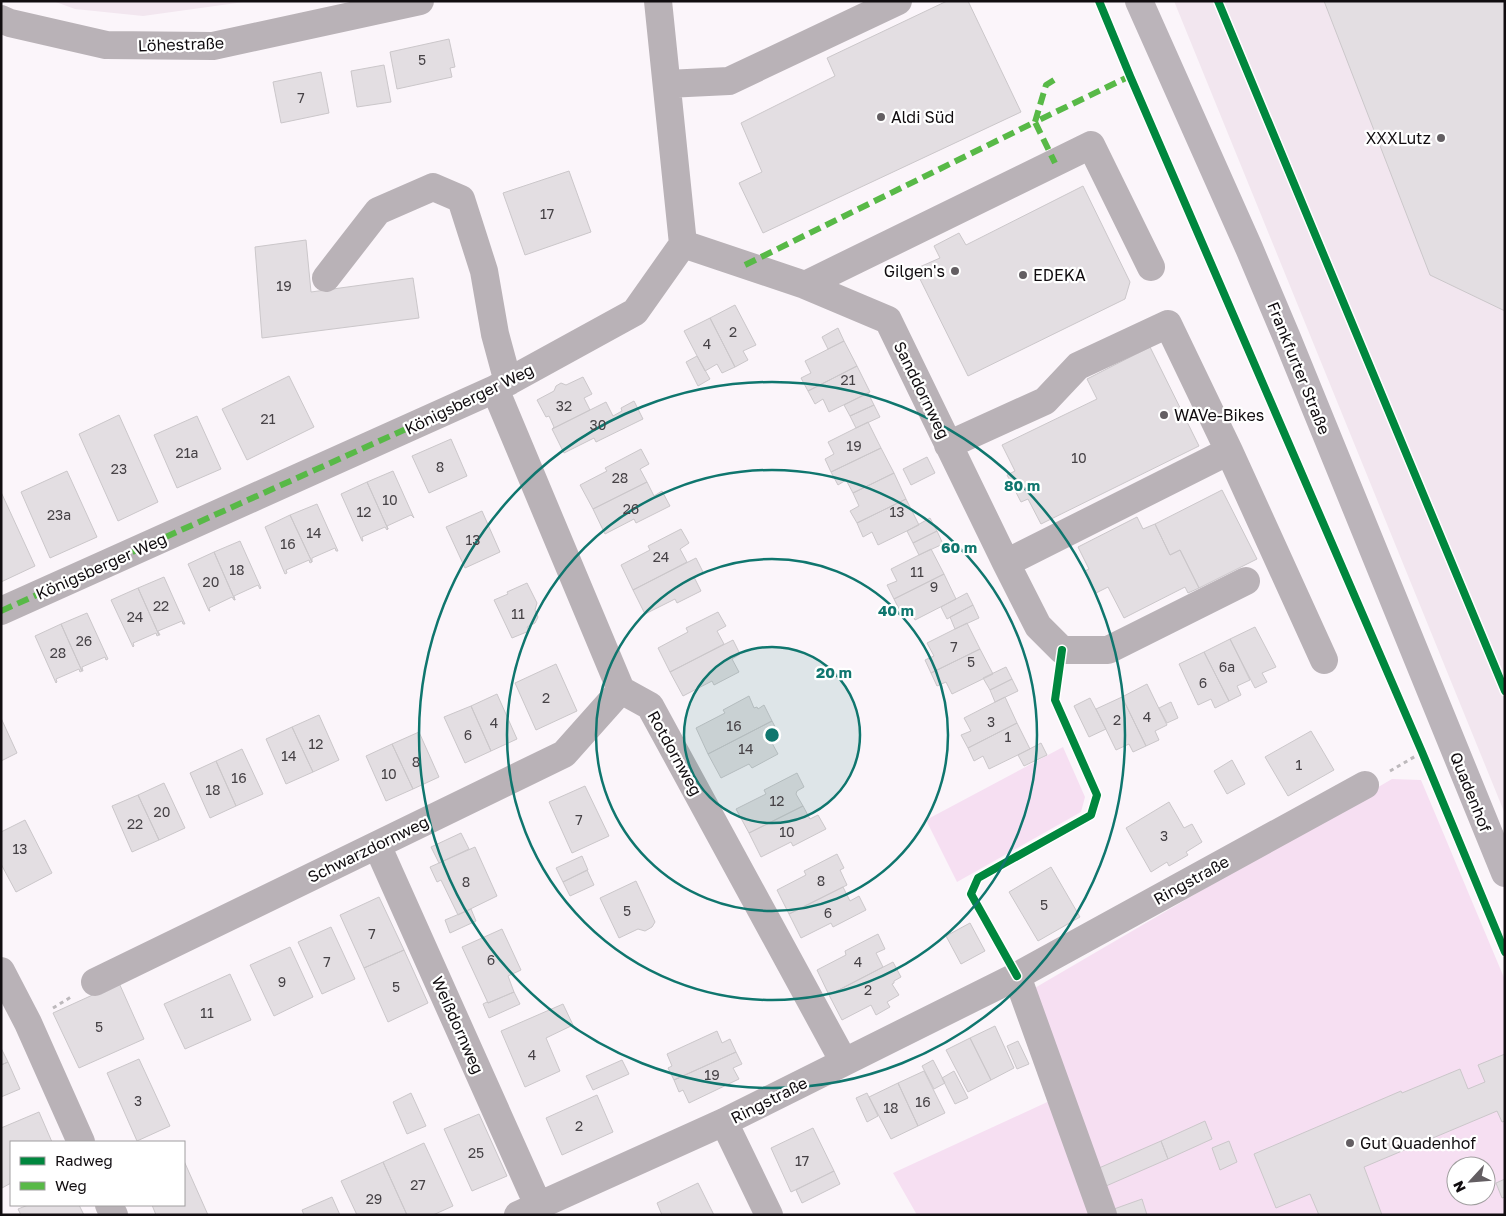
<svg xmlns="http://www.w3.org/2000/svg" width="1506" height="1216" viewBox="0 0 1506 1216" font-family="'Golos Text',sans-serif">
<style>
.built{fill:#f2e6ef}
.green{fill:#f6dff2;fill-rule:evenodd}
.building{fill:#e3dee2;stroke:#cbc7ca}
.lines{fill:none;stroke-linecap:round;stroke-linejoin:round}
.path{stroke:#bdb9bc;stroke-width:3;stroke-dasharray:4 4;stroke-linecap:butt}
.minor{stroke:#b9b2b7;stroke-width:28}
.major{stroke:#bbb4ba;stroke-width:28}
.quiet{stroke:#58b947;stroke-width:6;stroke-dasharray:12 6;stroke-linecap:butt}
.cycleway-casing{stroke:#fff;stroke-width:11}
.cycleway{stroke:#00873e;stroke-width:8}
.ring{fill:none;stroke:#0f766e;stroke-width:2.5}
.poi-dot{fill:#635e62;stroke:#fff;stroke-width:2}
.labels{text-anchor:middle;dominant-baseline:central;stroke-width:4.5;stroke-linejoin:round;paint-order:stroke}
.number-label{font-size:14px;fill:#464246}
.street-label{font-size:16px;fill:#110d10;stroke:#fff}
.poi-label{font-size:16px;fill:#110d10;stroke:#fff;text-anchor:start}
.centre{fill:#0f766e;stroke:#fff;stroke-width:2.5}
.ring-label{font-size:15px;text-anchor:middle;font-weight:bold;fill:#0f766e;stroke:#fff;stroke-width:4.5;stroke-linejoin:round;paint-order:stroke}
</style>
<rect width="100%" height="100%" fill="#fbf5fa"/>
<path class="built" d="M53,1H251L143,16L75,9Z
M1174,1H1505V814Z"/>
<path class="green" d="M1063,747L1085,797L1081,812L957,882L926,820Z
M1392,779L1421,780L1505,980V1215H917L893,1173L1069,1092L1033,989ZM1456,1166H1486V1196H1456Z"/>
<path class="building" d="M947,1H968L1021,112L763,233L739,183L762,172L741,123L835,76L827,58Z
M1324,1H1505V311L1430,275Z
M449,39L455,67L450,68L452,77L397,89L390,52Z
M384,65L391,102L357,107L351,71Z
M321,72L329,113L281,123L273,82Z
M569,171L591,232L525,255L503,193Z
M1083,186L1130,282L1125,299L968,376L915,269L940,258L934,246L959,233L966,245Z
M306,240L311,292L413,278L419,318L262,338L255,247Z
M735,305L756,345L743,351L748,360L735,367L710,318Z
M710,318L735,367L722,373L717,364L705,371L684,331Z
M838,328L844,341L828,349L822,337Z
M844,341L857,366L808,391L801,378L811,373L805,361Z
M1150,347L1199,446L1041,524L1028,499L1021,502L1007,475L1015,471L1002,445L1097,399L1087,379Z
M697,356L710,379L698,386L686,362Z
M857,366L870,392L829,412L823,399L815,404L808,391Z
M289,376L314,427L247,460L222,409Z
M583,377L592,394L584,398L590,410L552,429L554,427L549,416L546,417L537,400L554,391L556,386L561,383L566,385Z
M868,393L874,405L850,416L844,405Z
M634,401L643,419L596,442L594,438L564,453L552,429L606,402L613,416L622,411L621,408Z
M874,405L880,417L856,428L850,416Z
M119,415L158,502L118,521L79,434Z
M197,416L221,469L177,488L154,435Z
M868,422L881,448L831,472L825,459L834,454L828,442Z
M451,439L467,476L429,493L412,456Z
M881,448L894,473L853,493L846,480L838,485L831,472Z
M641,449L649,464L640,469L647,482L593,509L580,485L607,471L605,468Z
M927,457L935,473L911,485L903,469Z
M67,471L97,537L50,558L21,492Z
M393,471L414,518L411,515L387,526L388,529L367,482Z
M894,473L906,499L857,523L850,511L859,506L853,493Z
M367,482L388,529L387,530L385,527L362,537L363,541H362L341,494Z
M647,482L654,496L662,491L670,506L636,523L634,519L605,534L593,509Z
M1222,490L1257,559L1199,588L1180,550L1170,555L1155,524Z
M1,492L35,566L1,582Z
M906,499L919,525L878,545L872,532L863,537L857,523Z
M317,504L338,551H336L335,548L312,558V562L290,515Z
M482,511L500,552L465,568L446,527Z
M290,515L312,562L310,563L309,560L286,570L287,573L285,574L265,527Z
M1137,517L1143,529L1155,524L1170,555L1180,550L1199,588L1188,593L1185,587L1124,618L1108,587L1096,593L1085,571L1089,569L1078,547Z
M930,518L937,531L913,543L907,531Z
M681,529L689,543L680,549L687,562L633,590L621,565L650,550L648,546Z
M937,531L943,544L919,555L913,543Z
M240,541L261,588L260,589L258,585L234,596L235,600L214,552Z
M931,549L944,574L894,599L887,585L897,581L891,569Z
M214,552L235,600H234L232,597L209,608L210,611H209L188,564Z
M696,558L703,572L694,577L701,591L677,603L675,599L645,614L633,590Z
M944,574L956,599L915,620L909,607L900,611L894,599Z
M164,577L185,624H183L182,621L158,631L160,635H159L138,588Z
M527,583L537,603L535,610L538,617L535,623L527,627L529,631L512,638L494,600L508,594L507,592Z
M138,588L159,635L157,636L156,633L133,643L134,646L133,647L111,600Z
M967,593L973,605L947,619L941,607Z
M973,605L979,618L955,629L950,617Z
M718,612L726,626L717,631L724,644L670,672L658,648L688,632L686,628Z
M87,613L108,659L106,660L105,657L82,667L83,671H82L61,624Z
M967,623L980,649L931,673L925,660L934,656L927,643Z
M61,624L82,671L80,672L79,669L56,679L57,682L56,683L35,636Z
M1255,627L1276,667L1262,673L1267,682L1255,688L1230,639Z
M1230,639L1250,680L1237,686L1241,695L1229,701L1204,652Z
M733,640L740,654L732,659L739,672L714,685L712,681L683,696L670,672Z
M980,649L993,674L952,694L946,682L937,686L931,673Z
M1204,652L1229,701L1215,708L1211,699L1198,705L1179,664Z
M556,664L577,711L536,730L515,683Z
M1006,667L1012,679L990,690L983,678Z
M1012,679L1018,691L995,702L990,690Z
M1147,684L1167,725L1155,731L1159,740L1146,746L1122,697Z
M497,694L517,739L491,751L471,706Z
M749,696L754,708L757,707L758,709L764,705L772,721L708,754L696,728L725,713L723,710Z
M1005,697L1017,723L968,748L961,735L971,731L964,718Z
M1122,697L1146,746L1133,752L1129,744L1116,750L1096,709Z
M1090,698L1106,729L1089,737L1074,706Z
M1171,702L1178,718L1167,723L1159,708Z
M471,706L491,751L465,763L444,717Z
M319,715L339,760L313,772L292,727Z
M1,718L17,753L1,761Z
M772,721L780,736L773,740L774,742L772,743L778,754L752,768L749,764L721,778L708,754Z
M1017,723L1030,749L989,769L983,756L974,761L968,748Z
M292,727L313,772L286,784L266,739Z
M1311,731L1334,770L1288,796L1265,757Z
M419,732L439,777L413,789L392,744Z
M1041,743L1047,755L1024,766L1018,755Z
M392,744L413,789L386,801L366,756Z
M242,749L263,794L236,806L216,761Z
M1232,760L1245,784L1227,794L1214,771Z
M216,761L236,806L210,818L190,773Z
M797,773L804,787L797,791L796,794L803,806L749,833L736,809L766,794L764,790Z
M164,783L185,828L159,840L138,795Z
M585,786L609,836L572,853L549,802Z
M138,795L159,840L132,852L112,806Z
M1169,802L1184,828L1192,824L1202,842L1186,852L1188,855L1169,866L1167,862L1151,872L1126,828Z
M803,806L810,819L818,815L826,829L793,846L791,842L761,857L749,833Z
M25,820L52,873L16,892L1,864V832Z
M461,833L469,849L439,863L431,847Z
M475,847L497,896L458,915L441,880L437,882L430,867Z
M837,854L844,868L840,870L847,885L789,914L777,890L806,875L804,871Z
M582,856L588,870L563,882L556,868Z
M1051,867L1080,917L1038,941L1009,892Z
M587,870L594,885L570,896L563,882Z
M636,881L655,922L652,927L645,931L638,929L619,938L600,898Z
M843,887L850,901L859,896L866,910L833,927L831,923L801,938L789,914Z
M379,897L404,950L364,968L340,915Z
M471,909L476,921L450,933L445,920Z
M970,923L985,951L961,964L946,936Z
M331,927L355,979L322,994L298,942Z
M502,929L521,970L508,976L514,992L488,1003L462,947Z
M878,934L885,949L876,953L883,967L829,995L817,970L846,955L845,951Z
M290,947L313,997L274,1016L250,965Z
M404,950L428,1003L388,1022L364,968Z
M893,962L901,977L894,981V983L892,984L899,995L887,1002L890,1007L876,1015L871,1005L842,1020L829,995Z
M230,974L251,1020L185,1049L164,1004Z
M119,983L144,1039L79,1068L53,1013Z
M514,992L520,1004L489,1018L483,1004L487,1002L488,1003Z
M563,1004L573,1025L546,1038L560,1071L525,1087L501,1031Z
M995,1026L1014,1068L991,1080L970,1038Z
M717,1031L722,1043L730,1039L736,1052L674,1080L668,1068L672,1066L667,1054Z
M970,1038L991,1080L968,1092L946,1050Z
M1018,1041L1029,1064L1017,1069L1007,1046Z
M1,1048L8,1062L1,1065Z
M736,1052L742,1064L733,1068L739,1079L689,1103L683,1090L679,1092L674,1080Z
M1505,1054V1121L1502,1122L1497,1111L1364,1167L1382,1215H1319L1310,1194L1276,1208L1254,1154L1401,1091L1402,1093L1460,1069L1468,1089L1485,1082L1478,1065Z
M139,1059L170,1126L137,1141L107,1073Z
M622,1060L629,1074L593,1090L586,1076Z
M933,1060L945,1083L934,1089L922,1066Z
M8,1062L20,1089L1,1097V1065Z
M924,1071L945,1113L918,1126L898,1083Z
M954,1071L968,1098L955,1104L942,1078Z
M898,1083L918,1126L891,1139L869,1097Z
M411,1093L426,1126L407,1134L393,1102Z
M867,1093L878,1116L867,1122L856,1098Z
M597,1095L613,1132L562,1155L546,1118Z
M39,1112L52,1142H11V1183L2,1188L1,1128Z
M479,1114L507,1176L472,1191L444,1129Z
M1205,1121L1212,1139L1168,1159L1161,1141Z
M813,1128L834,1171L791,1192L771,1148Z
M1161,1141L1168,1159L1106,1186L1099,1168Z
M1229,1141L1237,1162L1220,1170L1212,1148Z
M424,1143L453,1206L433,1215H407L383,1162Z
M184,1161L208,1215H156L152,1205H184Z
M383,1162L407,1215H357L341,1181Z
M834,1171L840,1184L802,1203L796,1190Z
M1505,1179V1197L1502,1198L1496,1183Z
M698,1183L714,1215H662L657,1203Z
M332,1197L340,1215H304L302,1210Z
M1142,1199L1147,1215H1116L1114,1209Z
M28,1205H79L84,1215H21L18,1209Z"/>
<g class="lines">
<path class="path" d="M1390,771L1426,750
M53,1008L71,997"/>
<path class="minor" d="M1,19L10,23L106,45L213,46L420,1
M667,84L729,81L898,1
M683,244L805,285L888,320L1006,563L1038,626L1062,650H1108L1246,581
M326,278L378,211L433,187L461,199L484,271L495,334L508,382
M805,285L1091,145L1151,267
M495,389L621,690L650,706L844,1062
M948,445L1045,401L1078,366L1168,324L1229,451L1006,563
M1229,451L1324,660
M1,611L495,389L635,312L683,244L658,1
M377,845L538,1205
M1,971L28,1023L81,1142
M1017,976L1103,1215
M95,982L564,754L621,690
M724,1122L769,1215
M109,1205L114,1215
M518,1215L724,1122L1017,976L1365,785"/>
<path class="major" d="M1139,1L1249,248L1287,338L1505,873"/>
<path class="quiet" d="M1054,80L1046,85L1035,122L1130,76
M745,265L1035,122L1055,163
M1,611L495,389"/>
<defs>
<path id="cycleway" d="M1099,1L1130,76L1422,752L1505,952
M1218,1L1505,691
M1017,976L971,894L978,878L1091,815L1097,795L1055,700L1062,650"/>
</defs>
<use href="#cycleway" class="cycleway-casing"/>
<use href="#cycleway" class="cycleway"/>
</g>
<circle cx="772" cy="735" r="88" fill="#0f766e" fill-opacity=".12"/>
<g class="ring">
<circle cx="772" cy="735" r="88"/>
<circle cx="772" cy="735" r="176"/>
<circle cx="772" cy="735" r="265"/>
<circle cx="772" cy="735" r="353"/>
</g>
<g class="poi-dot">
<circle cx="881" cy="117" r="5"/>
<circle cx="1441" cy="138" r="5"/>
<circle cx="955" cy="271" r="5"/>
<circle cx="1023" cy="275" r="5"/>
<circle cx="1164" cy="415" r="5"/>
<circle cx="1350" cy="1143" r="5"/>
</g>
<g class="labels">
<g class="number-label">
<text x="422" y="59">5</text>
<text x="301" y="97">7</text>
<text x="547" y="213">17</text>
<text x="284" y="285">19</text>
<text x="733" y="331">2</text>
<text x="707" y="343">4</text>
<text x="848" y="379">21</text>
<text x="564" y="405">32</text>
<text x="268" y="418">21</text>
<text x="598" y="424">30</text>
<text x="854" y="445">19</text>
<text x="187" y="452">21a</text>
<text x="1079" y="457">10</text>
<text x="440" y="466">8</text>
<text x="119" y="468">23</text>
<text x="620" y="477">28</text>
<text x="390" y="499">10</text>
<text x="631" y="508">26</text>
<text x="364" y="511">12</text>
<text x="897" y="511">13</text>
<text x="59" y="514">23a</text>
<text x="314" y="532">14</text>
<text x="473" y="539">13</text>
<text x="288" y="543">16</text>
<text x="661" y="556">24</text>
<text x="237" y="569">18</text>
<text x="917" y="571">11</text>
<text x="211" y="581">20</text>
<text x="934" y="586">9</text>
<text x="161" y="605">22</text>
<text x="518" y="613">11</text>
<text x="135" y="616">24</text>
<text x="84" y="640">26</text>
<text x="954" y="646">7</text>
<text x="58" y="652">28</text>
<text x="971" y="661">5</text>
<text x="1227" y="666">6a</text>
<text x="1203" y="682">6</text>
<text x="546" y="697">2</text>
<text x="1147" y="716">4</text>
<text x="1117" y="719">2</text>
<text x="991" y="721">3</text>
<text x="494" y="722">4</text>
<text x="734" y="725">16</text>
<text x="468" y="734">6</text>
<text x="1008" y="736">1</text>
<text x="316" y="743">12</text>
<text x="746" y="748">14</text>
<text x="289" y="755">14</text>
<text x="416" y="761">8</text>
<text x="1299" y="764">1</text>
<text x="389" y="773">10</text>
<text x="239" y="777">16</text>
<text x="213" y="789">18</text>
<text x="777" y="800">12</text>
<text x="162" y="811">20</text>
<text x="579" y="819">7</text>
<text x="135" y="823">22</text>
<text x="787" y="831">10</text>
<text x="1164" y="835">3</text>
<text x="20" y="848">13</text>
<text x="821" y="880">8</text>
<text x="466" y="881">8</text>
<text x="1044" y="904">5</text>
<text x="627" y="910">5</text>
<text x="828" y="912">6</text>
<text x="372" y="933">7</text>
<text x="491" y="959">6</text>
<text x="327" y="961">7</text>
<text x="858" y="961">4</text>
<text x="282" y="981">9</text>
<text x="396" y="986">5</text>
<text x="868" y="989">2</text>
<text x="207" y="1012">11</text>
<text x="99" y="1026">5</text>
<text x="532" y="1054">4</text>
<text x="712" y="1074">19</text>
<text x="138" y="1100">3</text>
<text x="923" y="1101">16</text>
<text x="891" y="1107">18</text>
<text x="579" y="1125">2</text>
<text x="476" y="1152">25</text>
<text x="802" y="1160">17</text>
<text x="418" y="1184">27</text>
<text x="374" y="1198">29</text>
</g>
<g class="street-label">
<text transform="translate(181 44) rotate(-2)">Löhestraße</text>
<text transform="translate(1299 368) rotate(68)">Frankfurter Straße</text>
<text transform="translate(922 390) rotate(64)">Sanddornweg</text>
<text transform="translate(469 399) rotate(-26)">Königsberger Weg</text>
<text transform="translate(101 566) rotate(-24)">Königsberger Weg</text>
<text transform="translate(675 753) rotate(61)">Rotdornweg</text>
<text transform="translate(1471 792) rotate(68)">Quadenhof</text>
<text transform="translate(368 849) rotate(-26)">Schwarzdornweg</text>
<text transform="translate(1191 880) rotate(-29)">Ringstraße</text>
<text transform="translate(458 1025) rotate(66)">Weißdornweg</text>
<text transform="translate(769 1100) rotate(-27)">Ringstraße</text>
</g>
<g class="poi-label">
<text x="891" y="117">Aldi Süd</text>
<text x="1431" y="138" text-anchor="end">XXXLutz</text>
<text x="945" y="271" text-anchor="end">Gilgen's</text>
<text x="1033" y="275">EDEKA</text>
<text x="1174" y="415">WAVe-Bikes</text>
<text x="1360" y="1143">Gut Quadenhof</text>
</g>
</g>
<circle cx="772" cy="735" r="8" class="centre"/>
<g class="ring-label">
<text x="1022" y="491">80 m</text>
<text x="959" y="553">60 m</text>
<text x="896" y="616">40 m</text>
<text x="834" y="678">20 m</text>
</g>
<rect width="1506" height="1216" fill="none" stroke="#110d10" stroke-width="5"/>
<rect x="10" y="1141" width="175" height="65" fill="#ffffff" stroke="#a09e9f"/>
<rect x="20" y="1157" width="25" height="8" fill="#00873e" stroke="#a09e9f"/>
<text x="55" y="1166" font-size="15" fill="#110d10">Radweg</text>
<rect x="20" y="1182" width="25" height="8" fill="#58b947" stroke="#a09e9f"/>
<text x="55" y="1191" font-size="15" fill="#110d10">Weg</text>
<g transform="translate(1471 1181) rotate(244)"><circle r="24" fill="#ffffff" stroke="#a09e9f"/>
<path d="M0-4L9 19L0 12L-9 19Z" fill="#635e62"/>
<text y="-8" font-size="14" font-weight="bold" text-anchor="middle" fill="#110d10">N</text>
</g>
</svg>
